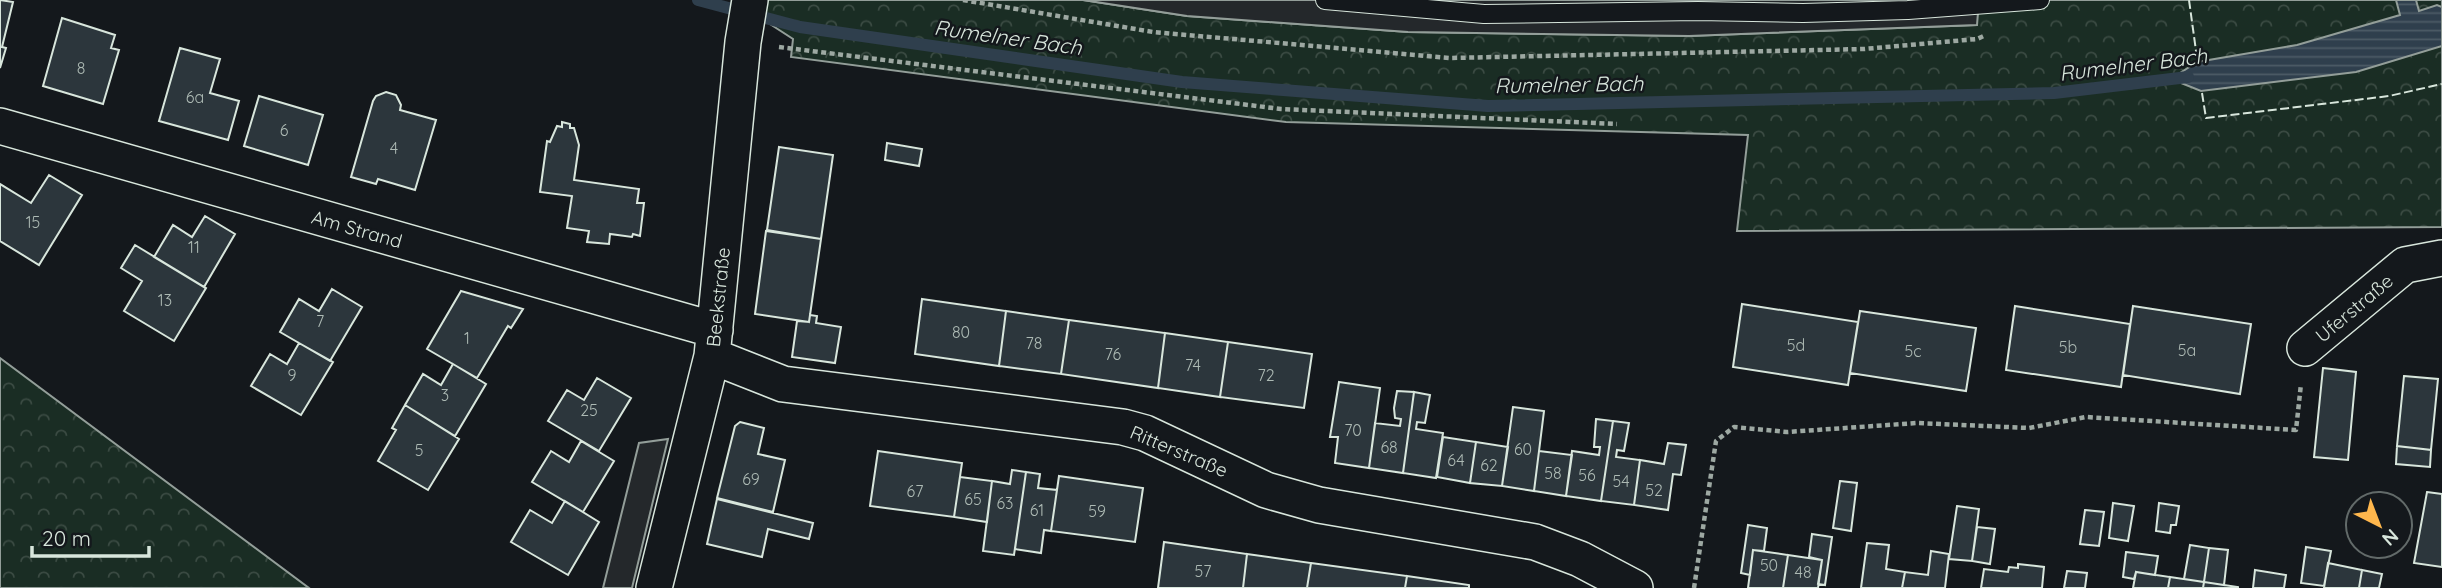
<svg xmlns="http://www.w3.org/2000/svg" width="2442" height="588" viewBox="0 0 2442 588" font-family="Quicksand,sans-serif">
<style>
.park{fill:url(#park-crowns);stroke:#939e99;stroke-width:2}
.parking{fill:#24282b;stroke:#939e99;stroke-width:2}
.water{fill:url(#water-rules);stroke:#939e99;stroke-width:2}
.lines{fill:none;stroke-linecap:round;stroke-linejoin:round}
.stream{stroke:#2f3f4d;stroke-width:12}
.building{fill:#2c363c;stroke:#d8e6dc;stroke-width:2}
.service-casing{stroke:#d8e6dc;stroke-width:20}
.minor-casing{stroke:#d8e6dc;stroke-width:38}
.path{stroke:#9da8a2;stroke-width:4.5;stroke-dasharray:5 3.5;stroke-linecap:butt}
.service{stroke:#14181c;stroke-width:18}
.minor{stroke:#14181c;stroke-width:35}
.fence{stroke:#d8e6dc;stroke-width:2;stroke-dasharray:9 3.5;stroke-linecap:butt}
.labels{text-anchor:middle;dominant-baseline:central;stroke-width:5;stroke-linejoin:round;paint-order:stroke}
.number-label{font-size:16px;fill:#adbab4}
.street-label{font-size:19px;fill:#d8e6dc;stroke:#14181c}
.water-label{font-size:21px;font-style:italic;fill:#d8e6dc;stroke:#14181c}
</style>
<defs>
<pattern id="park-crowns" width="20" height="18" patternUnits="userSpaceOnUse" patternTransform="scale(1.75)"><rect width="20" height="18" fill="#1a2d24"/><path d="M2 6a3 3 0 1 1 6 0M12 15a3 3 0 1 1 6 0" fill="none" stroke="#3b4b43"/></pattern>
<pattern id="water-rules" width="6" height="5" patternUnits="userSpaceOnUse" patternTransform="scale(1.75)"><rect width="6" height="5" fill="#2f3f4d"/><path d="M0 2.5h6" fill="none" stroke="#4c5b66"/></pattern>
</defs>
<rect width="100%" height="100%" fill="#14181c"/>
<path class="park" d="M733,0H1083L1187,16L1408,32L1689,36L1976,25L1979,0H2442V227L1737,231L1748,135L1286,122L791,57L793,39Z
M0,358L309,588H0Z"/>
<path class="parking" d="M1083,0H1979L1977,25L1689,36L1408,32L1187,16Z
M668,439L632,588H603L639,443Z"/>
<path class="water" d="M2396,0H2416L2419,11L2437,5L2442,7V46L2356,72L2201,91L2171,79L2197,62L2297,45L2400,15Z"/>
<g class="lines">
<path class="stream" d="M698,0L800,27L1182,82L1488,106L2054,93L2188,77"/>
</g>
<path class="building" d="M0,0L13,2L2,47L6,48L0,68Z
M62,18L115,35L111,48L119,50L103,104L43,86Z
M180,48L220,59L210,93L239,101L228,140L159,121Z
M386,92L396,95L401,105L400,110L436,120L415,190L378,179L376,184L351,177L373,101L376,96Z
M259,96L323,115L308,165L244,146Z
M562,122L570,124V128H574L579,145L574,180L639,189L637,203H644L640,236L633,234L632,237L610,234L609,244L587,242L589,231L567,228L572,196L540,192L547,141L550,142L557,126L562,127Z
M887,143L922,149L919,166L885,160Z
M779,147L833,155L821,239L767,230Z
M49,175L82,195L39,265L0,241V184L31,203Z
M205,216L235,234L204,287L154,257L173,225L192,237Z
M766,231L821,239L809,322L755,314Z
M135,245L206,288L174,341L124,311L142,281L121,268Z
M332,289L362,307L330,361L280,332L299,299L319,311Z
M461,291L523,309L511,328L508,326L477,378L427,349Z
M922,299L1006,311L999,366L915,354Z
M1742,304L1858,322L1848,385L1733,367Z
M2015,306L2130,324L2121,387L2006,370Z
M2133,306L2251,324L2240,394L2123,375Z
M1006,311L1069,320L1061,374L999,366Z
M1860,311L1976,328L1966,391L1850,373Z
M810,315L817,316L816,323L841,327L835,363L792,357L797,321L809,322Z
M1069,320L1165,333L1158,388L1061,374Z
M1165,333L1228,342L1220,397L1158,388Z
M1228,342L1312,354L1304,408L1220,397Z
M299,343L333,362L301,415L251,386L270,354L287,364Z
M453,364L486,384L455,436L405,405L423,374L441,385Z
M2323,368L2356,372L2348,460L2314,457Z
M2404,376L2438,379L2431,450L2397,446Z
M597,378L631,398L599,451L548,421L567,390L584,400Z
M1339,382L1380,388L1369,468L1335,463L1338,437H1330Z
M1397,391L1414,392L1403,473L1369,468L1375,423L1400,426L1401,419L1395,418L1394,408Z
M1414,392L1430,395L1425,423L1417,422L1416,429L1443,433L1436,478L1403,473Z
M405,405L459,439L428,490L378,461L396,430L392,428Z
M1513,407L1544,411L1534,491L1502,486Z
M1596,419L1613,421L1601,501L1566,496L1572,451L1599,455L1600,447H1594Z
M1613,421L1629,423L1624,451L1617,450L1616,457L1640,460L1634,505L1601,501Z
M740,422L764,428L758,454L785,460L773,512L717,498L735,426Z
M1443,437L1476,442L1470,483L1437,477Z
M581,441L614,461L583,512L532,482L551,451L569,462Z
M1476,442L1508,447L1502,486L1470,483Z
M1668,443L1686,445L1681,475L1673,474L1668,510L1634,505L1640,460L1664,464Z
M2397,446L2431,450L2430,467L2396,464Z
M878,451L962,463L954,517L870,506Z
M1539,451L1572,455L1566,496L1534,491Z
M1012,470L1026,472L1014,555L983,551L992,481L1010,484Z
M1026,472L1040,474L1038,488L1057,490L1051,531L1044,530L1041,553L1015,549Z
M1059,476L1143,488L1135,542L1051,531Z
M960,477L992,481L987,522L954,517Z
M1840,481L1857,483L1851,531L1833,528Z
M2427,492L2442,494V567L2414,563Z
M717,499L813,523L809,539L768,529L762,557L707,544Z
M565,501L599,522L568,575L511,542L530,510L552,523Z
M2113,503L2134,506L2128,541L2109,538Z
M2159,503L2179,506L2176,525H2171L2170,533L2156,531Z
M1957,506L1979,509L1972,561L1949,559Z
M2085,510L2104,512L2099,546L2080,544Z
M1748,525L1767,528L1764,551L1753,550L1750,575L1741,573Z
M1977,527L1995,529L1990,564L1972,561Z
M1812,534L1832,537L1825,585L1818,584L1822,560L1809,557Z
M1164,542L1247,554L1243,588H1158Z
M1867,543L1889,545L1886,569L1905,572L1902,588H1861Z
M2190,545L2209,548L2204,582L2184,579Z
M2306,547L2331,551L2324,586L2301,583Z
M2209,548L2228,550L2224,585L2204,582Z
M1753,550L1788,555L1783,588H1748Z
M1931,551L1949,554L1945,588H1902L1905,572L1928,575Z
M2126,552L2158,556L2155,575L2136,572L2134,579L2123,577Z
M1247,554L1311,563L1307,588H1243Z
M1788,555L1822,560L1818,588H1783Z
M1311,563L1407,576L1405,588H1307Z
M2328,563L2362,570L2359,588H2324Z
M2018,564L2044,567L2042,588H1981L1984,569L2008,572L2009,567L2018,568Z
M2255,570L2286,575L2284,588H2253Z
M2362,570L2382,574L2379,588H2359Z
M2067,571L2087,573L2085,588H2064Z
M2136,572L2170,577L2168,588H2133Z
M1407,576L1469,585V588H1405Z
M2170,577L2204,582L2203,588H2168Z
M2204,582L2238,587V588H2203Z"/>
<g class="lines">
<defs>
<path id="service" d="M1325,0L1484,14L1698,11L1803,13L1908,10L2040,0"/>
<path id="minor" d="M0,126L715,330
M2305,348L2405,265L2442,258
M712,356L783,384L1123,427L1145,433L1266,490L1319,505L1535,542L1580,559L1635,588
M654,588L712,356L743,42L750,0"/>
</defs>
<use href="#service" class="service-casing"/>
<use href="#minor" class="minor-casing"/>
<path class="path" d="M963,0L1153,32L1450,58L1864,49L1977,39L1986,35
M779,47L1281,109L1617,124
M1694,588L1716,441L1734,427L1787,432L1917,423L2029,428L2086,417L2296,430L2301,384"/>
<use href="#service" class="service"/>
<use href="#minor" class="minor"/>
<path class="fence" d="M2189,0L2197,58
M2202,93L2206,118L2389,96L2442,84"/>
</g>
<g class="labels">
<g class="number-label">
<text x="81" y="68">8</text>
<text x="195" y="97">6a</text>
<text x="284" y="130">6</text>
<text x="394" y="148">4</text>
<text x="33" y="222">15</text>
<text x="194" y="247">11</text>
<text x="165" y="300">13</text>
<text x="320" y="321">7</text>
<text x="961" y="332">80</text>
<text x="467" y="338">1</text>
<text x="1034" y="343">78</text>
<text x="1796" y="345">5d</text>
<text x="2068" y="347">5b</text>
<text x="2187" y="350">5a</text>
<text x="1913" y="351">5c</text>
<text x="1113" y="354">76</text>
<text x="1193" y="365">74</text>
<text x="292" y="375">9</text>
<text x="1266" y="375">72</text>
<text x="445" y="395">3</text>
<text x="589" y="410">25</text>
<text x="1353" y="430">70</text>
<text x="1389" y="447">68</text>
<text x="1523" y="449">60</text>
<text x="419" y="450">5</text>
<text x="1456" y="460">64</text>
<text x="1489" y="465">62</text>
<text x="1553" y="473">58</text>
<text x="1587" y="475">56</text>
<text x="751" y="479">69</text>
<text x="1621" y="481">54</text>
<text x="1654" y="490">52</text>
<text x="915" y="491">67</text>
<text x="973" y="499">65</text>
<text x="1005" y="503">63</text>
<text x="1037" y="510">61</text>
<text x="1097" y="511">59</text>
<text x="1769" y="565">50</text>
<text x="1203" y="571">57</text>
<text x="1803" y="572">48</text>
</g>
<g class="street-label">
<text transform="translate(357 229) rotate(16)">Am Strand</text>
<text transform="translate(718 297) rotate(-84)">Beekstraße</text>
<text transform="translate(2354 308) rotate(-40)">Uferstraße</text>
<text transform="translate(1179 451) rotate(23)">Ritterstraße</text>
</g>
<g class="water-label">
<text transform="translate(1008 37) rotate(8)">Rumelner Bach</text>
<text transform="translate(2133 64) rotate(-7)">Rumelner Bach</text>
<text transform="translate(1569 84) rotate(-1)">Rumelner Bach</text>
</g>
</g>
<g transform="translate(2379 525) rotate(138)"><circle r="33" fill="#14181c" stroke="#626a69" stroke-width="2"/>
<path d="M0-5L12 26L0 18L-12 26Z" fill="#ffb74d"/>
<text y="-10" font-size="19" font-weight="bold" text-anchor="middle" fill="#d8e6dc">N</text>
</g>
<path d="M32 546v10h117v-10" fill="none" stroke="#d8e6dc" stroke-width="3.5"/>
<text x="42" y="546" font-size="21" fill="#d8e6dc" stroke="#14181c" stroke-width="5" paint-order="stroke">20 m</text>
</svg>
